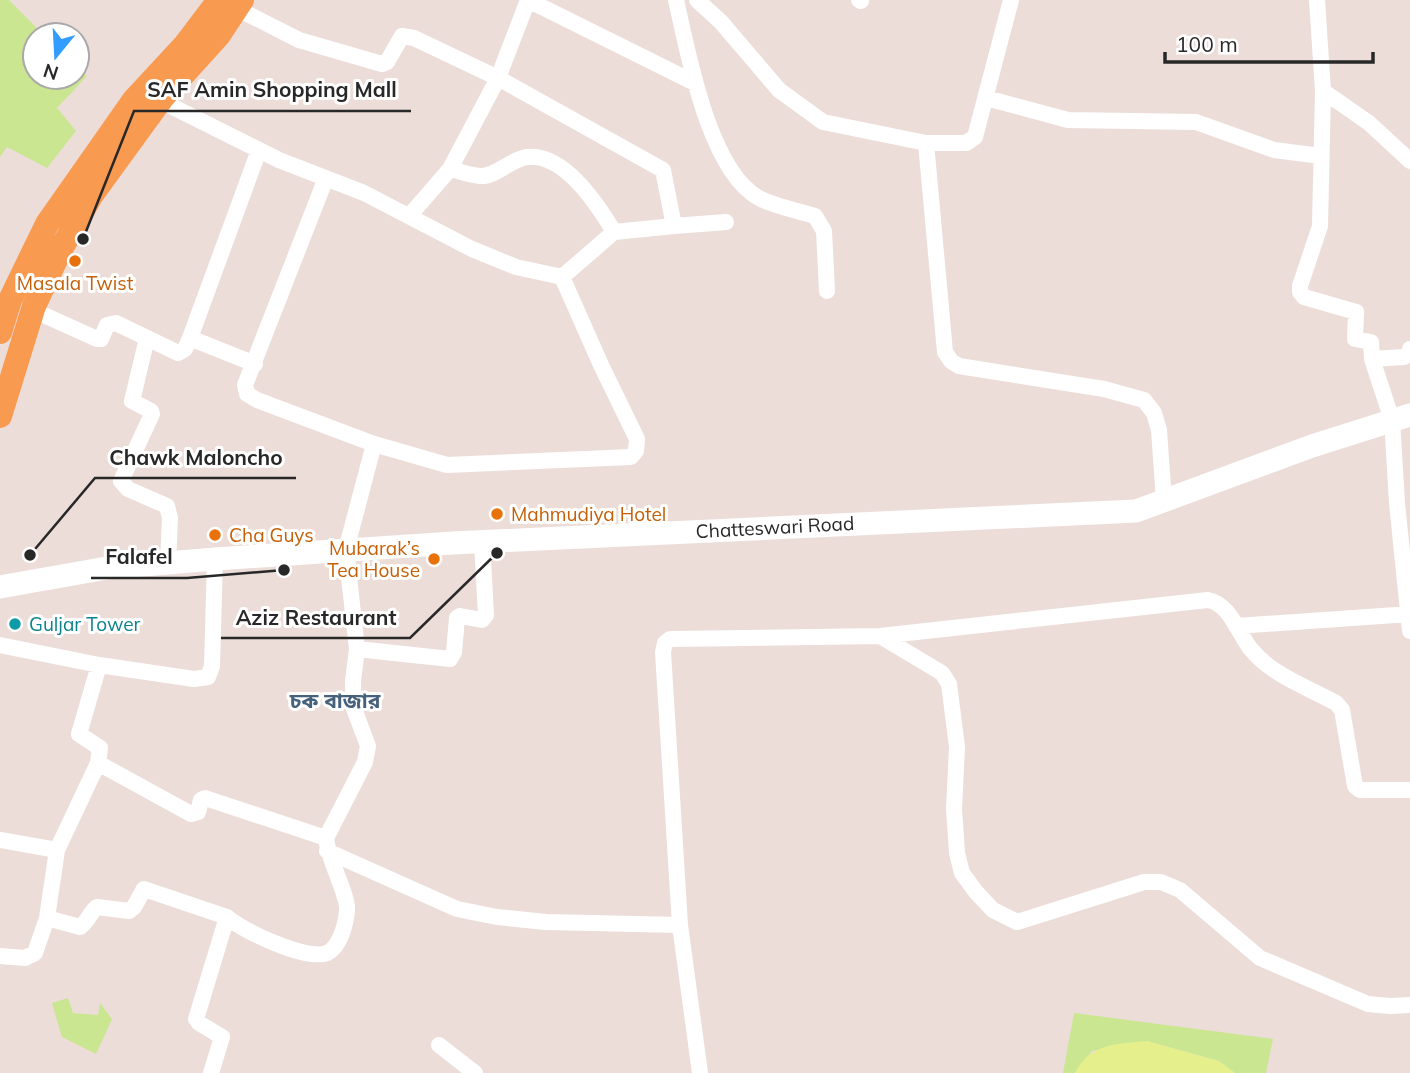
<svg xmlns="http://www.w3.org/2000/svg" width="1410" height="1073" viewBox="0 0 1410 1073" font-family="Mulish,'Noto Sans Bengali',sans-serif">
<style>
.green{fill:#cae691}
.pitch{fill:#e5ef8c}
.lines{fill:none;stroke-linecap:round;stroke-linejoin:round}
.street{stroke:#fff;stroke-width:16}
.secondary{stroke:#fff;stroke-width:23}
.primary{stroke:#f99a51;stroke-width:24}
.food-dot{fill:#e8710a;stroke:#fff;stroke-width:2.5}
.culture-dot{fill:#0f9aa8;stroke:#fff;stroke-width:2.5}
.labels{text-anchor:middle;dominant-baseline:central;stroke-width:6;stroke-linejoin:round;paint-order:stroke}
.food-label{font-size:19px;fill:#c56008;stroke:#fff;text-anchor:start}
.street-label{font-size:19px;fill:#282828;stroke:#fff}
.culture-label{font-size:19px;fill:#0d838f;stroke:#fff;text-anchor:start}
.neighbourhood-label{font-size:21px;font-weight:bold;fill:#46617b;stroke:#fff}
.leader{fill:none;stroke:#282828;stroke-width:2.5}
.callout-dot{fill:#282828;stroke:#fff;stroke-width:2.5}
.callout-label{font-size:21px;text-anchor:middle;font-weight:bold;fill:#282828;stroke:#fff;stroke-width:6;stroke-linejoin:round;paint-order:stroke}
</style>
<rect width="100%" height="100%" fill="#ecddd9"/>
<path class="green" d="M0,0H9L44,35H35V77H77V67L87,76L57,108L76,131L47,168L7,147L0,157Z
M68,998L73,1013L98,1015L100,1003L112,1019L96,1054L62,1037L52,1003Z
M1074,1013L1273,1039L1266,1073H1235L1219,1061L1147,1041L1092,1051L1075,1073H1063Z"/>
<path class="pitch" d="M1147,1041L1219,1061L1235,1073H1075C1090,1043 1117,1044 1147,1041Z"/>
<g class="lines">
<path class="street" d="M528,0L695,83
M676,0C688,53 709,171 759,198C774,206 799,211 815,216L824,231L827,291
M697,0L721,22L779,90L823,122L926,143L945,352L951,361L959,366L1104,389L1144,400L1154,413L1159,430L1164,501
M859,0L861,1
M1317,0L1323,91L1320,226L1300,286V292L1304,297L1356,312L1355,339L1371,342L1372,359L1392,420L1397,503L1410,631
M236,8L299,40L382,64L387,62L402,36L414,38L498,78L663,170L674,226L726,222
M1323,91L1369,123L1410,161
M163,97L167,104L279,160L364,193L472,249L516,267L562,277L614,232C598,205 564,153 527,157C511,159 497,176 482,176C471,176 460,171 450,169
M986,98L1068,120L1196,122L1274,150L1321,156
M926,143H966L975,137L1011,0
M326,178L245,385L247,394L257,400L374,444L447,465L631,457L636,451L637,439L601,365L562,277
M410,215L450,169L498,78L528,0
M614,232L674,226
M33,307L35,311L97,339H101L107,325L116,323L178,353L185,349L190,338L255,364
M147,338L132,401L151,411L152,414L121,481L128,489L167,506L170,518L168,563
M190,338L259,150
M1372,359L1404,357L1410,353V349
M1236,626L1410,614
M880,636L1208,600C1230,604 1238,633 1250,648C1271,675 1307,687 1336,703L1342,710L1355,786L1360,790H1410
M0,645L99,665L194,679L208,677L212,666L215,559
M357,649L450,659L454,652L457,618L460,616L482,620L486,615L482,542
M98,763L191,814L198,812L201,800L205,798L326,838
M0,840L57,850
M327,851L457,909L497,917L546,922L680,925
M47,918L80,927C89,921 89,913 97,907L129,911L134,907L144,889L227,917C243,931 306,961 327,953C340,947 346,924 347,910C348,894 328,860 326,838L365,762L368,746L353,706V681L357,649L346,550L374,444
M0,956L25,958L35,953L47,918L57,850L98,763L100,748L79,734L99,665
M439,1045L475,1073
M211,1073L222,1037L199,1023L196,1019L227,917
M700,1073L680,925L663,652L665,643L670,639L880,636L942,673L949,684L957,747L954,809L957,853L962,873L976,892L993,910L1017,922L1144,882H1161L1180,890L1260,958L1368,1004L1390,1006L1410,1005"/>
<path class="secondary" d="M0,587L107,568L215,559L453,543L1136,511L1312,446L1410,415"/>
<path class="primary" d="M0,332L10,300L47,224L134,100L185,45L219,0
M0,416L34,306L60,251L91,196L163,97L219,35L242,0"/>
</g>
<g class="food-dot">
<circle cx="75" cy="261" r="7"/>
<circle cx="497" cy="514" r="7"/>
<circle cx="215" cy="535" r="7"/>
<circle cx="434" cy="559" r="7"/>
</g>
<circle class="culture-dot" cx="15" cy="624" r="7"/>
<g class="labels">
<g class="food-label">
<text x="75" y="283" text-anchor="middle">Masala Twist</text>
<text x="511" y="514">Mahmudiya Hotel</text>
<text x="229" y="535">Cha Guys</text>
<text x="420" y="548" text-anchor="end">Mubarak’s<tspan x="420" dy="22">Tea House</tspan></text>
</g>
<g class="street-label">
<text transform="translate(775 527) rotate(-3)">Chatteswari Road</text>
</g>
<g class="culture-label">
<text x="29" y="624">Guljar Tower</text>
</g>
<g class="neighbourhood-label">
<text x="335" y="700">চক বাজার</text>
</g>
</g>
<path class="leader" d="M83 239L134 111H411M30 555L95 478H296M284 570L187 578H91M497 553L410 638H221"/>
<g class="callout-dot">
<circle cx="83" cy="239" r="7"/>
<circle cx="30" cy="555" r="7"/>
<circle cx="284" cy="570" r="7"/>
<circle cx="497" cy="553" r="7"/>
</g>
<g class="callout-label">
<text x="272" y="97">SAF Amin Shopping Mall</text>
<text x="196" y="465">Chawk Maloncho</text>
<text x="139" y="564">Falafel</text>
<text x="316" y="625">Aziz Restaurant</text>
</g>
<g transform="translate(56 56) rotate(198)"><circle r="33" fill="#ffffff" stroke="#a9a9a9" stroke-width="2"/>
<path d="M0-5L12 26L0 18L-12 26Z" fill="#339cff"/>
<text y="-10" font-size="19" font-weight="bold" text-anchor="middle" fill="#282828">N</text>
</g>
<path d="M1165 52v10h208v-10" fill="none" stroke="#282828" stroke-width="3.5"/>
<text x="1176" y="52" font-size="21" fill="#282828" stroke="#ffffff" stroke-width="5" paint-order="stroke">100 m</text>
</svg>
